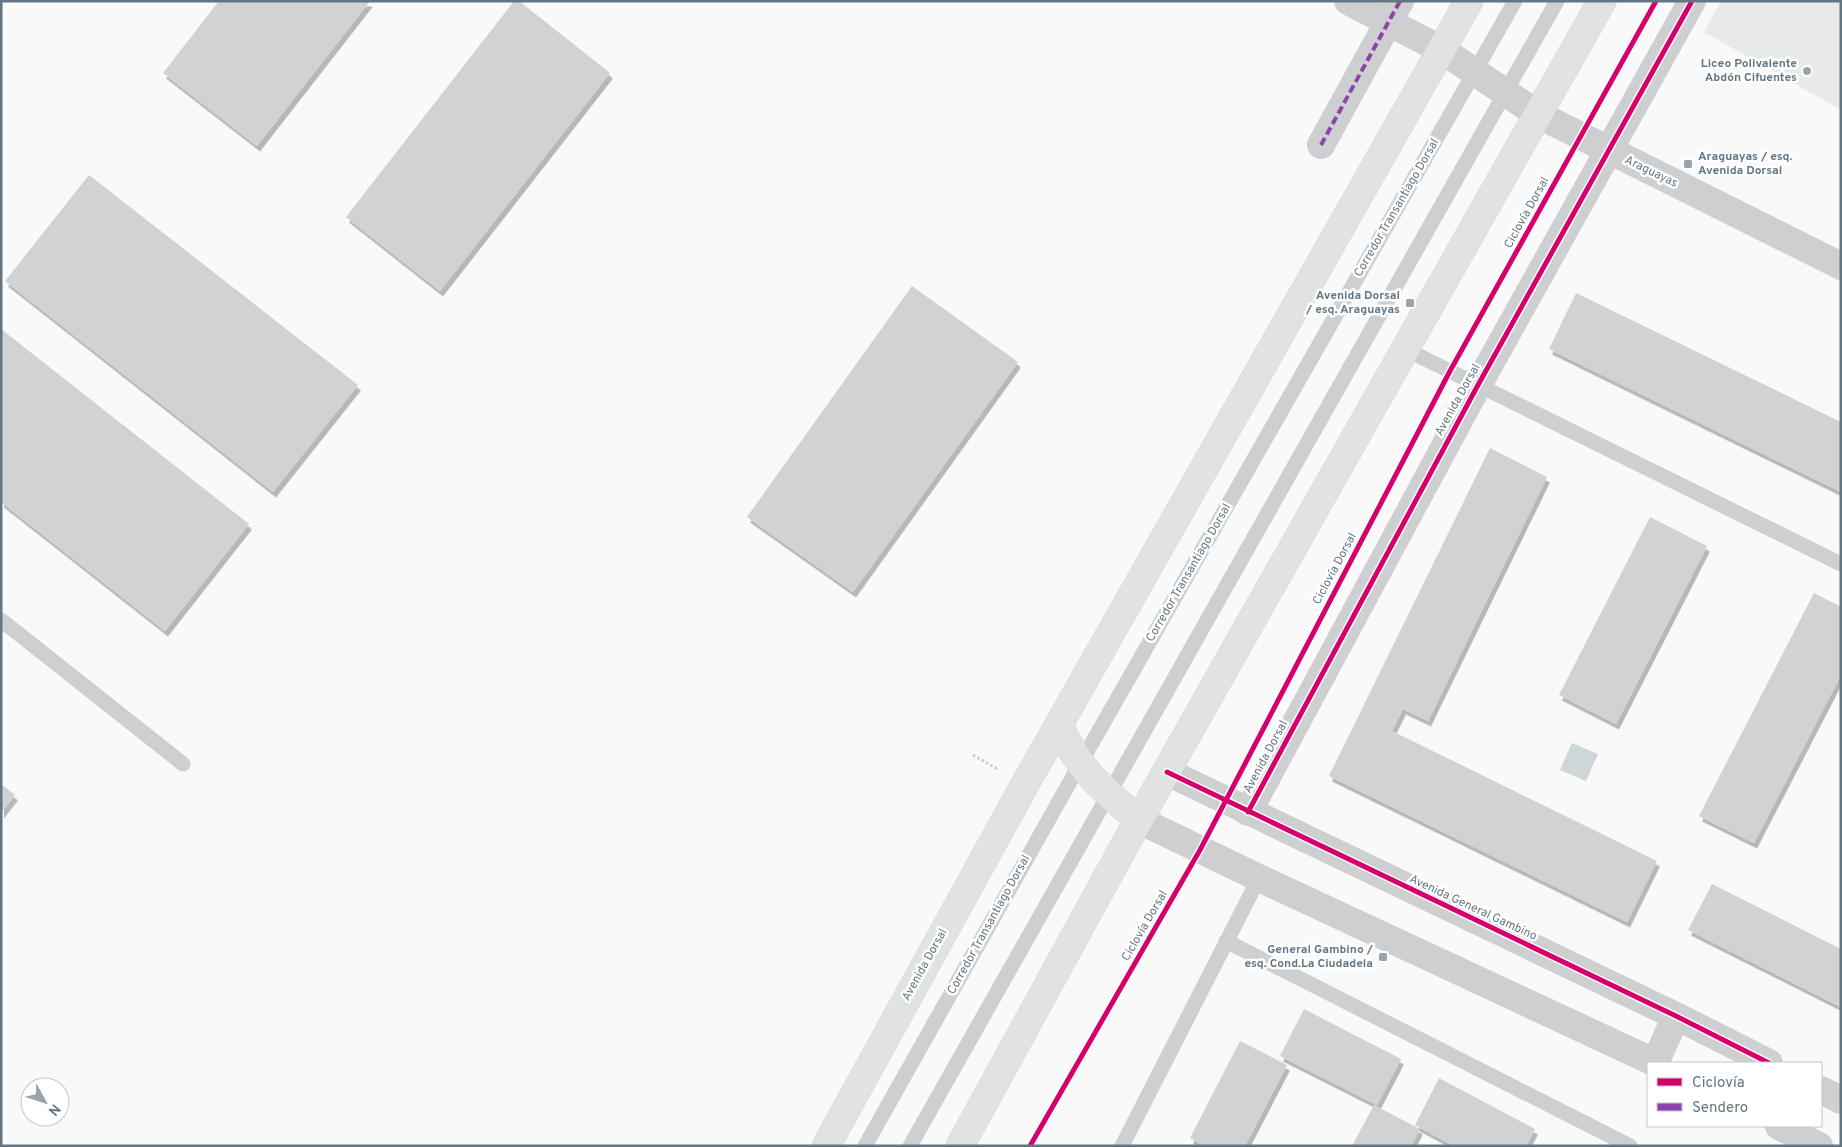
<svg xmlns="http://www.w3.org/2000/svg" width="1842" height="1147" viewBox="0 0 1842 1147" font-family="Overpass,sans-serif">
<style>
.built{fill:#e8e9e9}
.water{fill:#ced6d9}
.building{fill:#d0d2d3;filter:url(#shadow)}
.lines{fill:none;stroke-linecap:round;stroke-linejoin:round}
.primary-casing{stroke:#d5d6d7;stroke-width:29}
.path{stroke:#cbcccd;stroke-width:3;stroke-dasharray:2.5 2.5;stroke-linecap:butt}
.service{stroke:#cecfd0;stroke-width:15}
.minor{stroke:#cecfd0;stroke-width:28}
.tertiary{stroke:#cecfd0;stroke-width:28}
.primary{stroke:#e1e2e2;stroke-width:28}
.quiet{stroke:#8e44ad;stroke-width:4;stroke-dasharray:8 4;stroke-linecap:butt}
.cycleway-casing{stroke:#fff;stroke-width:8}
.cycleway{stroke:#d6006c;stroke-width:5}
.poi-dot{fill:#99a4ac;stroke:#fff;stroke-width:2}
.labels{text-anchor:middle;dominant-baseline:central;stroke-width:5;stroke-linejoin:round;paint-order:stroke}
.poi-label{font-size:12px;font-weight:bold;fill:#657683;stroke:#fff;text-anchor:end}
.street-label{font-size:12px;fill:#657683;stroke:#fff}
</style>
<defs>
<filter id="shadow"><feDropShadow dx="3" dy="5.5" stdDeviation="0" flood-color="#0004"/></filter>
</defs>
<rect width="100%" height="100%" fill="#f9f9f9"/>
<path class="built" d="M1721,1H1841V110L1704,32Z"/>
<path class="water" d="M1572,743L1598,754L1586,781L1560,770Z"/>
<path class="building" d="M219,1H370L257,146L163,73Z
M514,1H519L610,73L440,291L346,217Z
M89,175L358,385L273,492L5,281Z
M912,286L1018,362L853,592L747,517Z
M1576,293L1841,422V492L1549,349Z
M1,329L249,524L165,631L1,502Z
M1490,448L1547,477L1428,721L1403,709L1392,731L1657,861L1627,922L1329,776Z
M1650,517L1707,546L1616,724L1559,695Z
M1814,593L1841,607V675L1754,843L1699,816Z
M1,784L15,795L1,813Z
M1712,884L1841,949V1007L1688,930Z
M1304,1009L1401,1059L1377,1105L1280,1056Z
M1240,1041L1287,1065L1245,1146H1204L1190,1138Z
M1439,1078L1535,1129L1526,1146H1454L1415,1125Z
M1374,1105L1420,1129L1411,1146H1352Z"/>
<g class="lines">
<defs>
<path id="primary" d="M1059,724C1077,769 1103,790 1139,820
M826,1146L1024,786L1469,1
M960,1146L1127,841L1602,1"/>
</defs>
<use href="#primary" class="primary-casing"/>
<path class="path" d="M973,755L999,770"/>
<path class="service" d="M1405,349L1841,564
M1,620L183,764
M1226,941L1630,1146
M865,1146L1080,764L1515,1
M910,1146L1557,1
M1122,1146L1259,878"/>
<path class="minor" d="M1348,1L1442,50L1539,115L1841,266
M1321,145L1400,1
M1248,812L1478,385L1692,1"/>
<path class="tertiary" d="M1167,772L1676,1016L1769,1063
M1139,820L1259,878L1656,1063
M1655,1063L1676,1016
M1821,1090L1841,1100
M1779,1126L1819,1146"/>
<use href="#primary" class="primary"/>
<path class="quiet" d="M1321,145L1400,1"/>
<defs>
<path id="cycleway" d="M1167,772L1676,1016L1769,1063
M1248,812L1478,385L1692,1
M1030,1146L1200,850L1450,371L1656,1"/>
</defs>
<use href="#cycleway" class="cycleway-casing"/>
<use href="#cycleway" class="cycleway"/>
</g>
<g class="poi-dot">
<circle cx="1807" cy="71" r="5"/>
<rect x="1683" y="159" width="10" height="10" rx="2.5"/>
<rect x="1405" y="298" width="10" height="10" rx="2.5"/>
<rect x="1378" y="952" width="10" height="10" rx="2.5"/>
</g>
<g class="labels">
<g class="poi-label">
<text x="1797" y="64">Liceo Polivalente<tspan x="1797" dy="14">Abdón Cifuentes</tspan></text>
<text x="1698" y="157" text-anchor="start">Araguayas / esq.<tspan x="1698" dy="14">Avenida Dorsal</tspan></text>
<text x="1400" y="296">Avenida Dorsal<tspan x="1400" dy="14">/ esq. Araguayas</tspan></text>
<text x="1373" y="950">General Gambino /<tspan x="1373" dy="14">esq. Cond.La Ciudadela</tspan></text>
</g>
<g class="street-label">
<text transform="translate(1651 172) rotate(26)">Araguayas</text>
<text transform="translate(1397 208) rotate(-60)">Corredor Transantiago Dorsal</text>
<text transform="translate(1527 213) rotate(-61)">Ciclovía Dorsal</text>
<text transform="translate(1458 400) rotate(-61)">Avenida Dorsal</text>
<text transform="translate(1335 569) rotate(-62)">Ciclovía Dorsal</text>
<text transform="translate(1189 573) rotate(-60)">Corredor Transantiago Dorsal</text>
<text transform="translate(1266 757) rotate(-62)">Avenida Dorsal</text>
<text transform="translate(1473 908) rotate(25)">Avenida General Gambino</text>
<text transform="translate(989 925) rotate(-61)">Corredor Transantiago Dorsal</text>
<text transform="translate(1145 926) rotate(-60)">Ciclovía Dorsal</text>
<text transform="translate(925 965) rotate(-61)">Avenida Dorsal</text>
</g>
</g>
<rect width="1842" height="1147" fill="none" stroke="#657683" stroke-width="5"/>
<rect x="1647" y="1062" width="175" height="65" fill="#ffffff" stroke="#c1c8cd"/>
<rect x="1657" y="1078" width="25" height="8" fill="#d6006c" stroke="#c1c8cd"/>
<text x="1692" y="1087" font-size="15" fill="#657683">Ciclovía</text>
<rect x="1657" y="1103" width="25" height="8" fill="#8e44ad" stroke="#c1c8cd"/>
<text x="1692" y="1112" font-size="15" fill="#657683">Sendero</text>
<g transform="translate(45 1102) rotate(130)"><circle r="24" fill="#ffffff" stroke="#c1c8cd"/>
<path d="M0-4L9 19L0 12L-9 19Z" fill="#99a4ac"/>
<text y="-8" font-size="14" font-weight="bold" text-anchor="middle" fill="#657683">N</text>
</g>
</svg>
